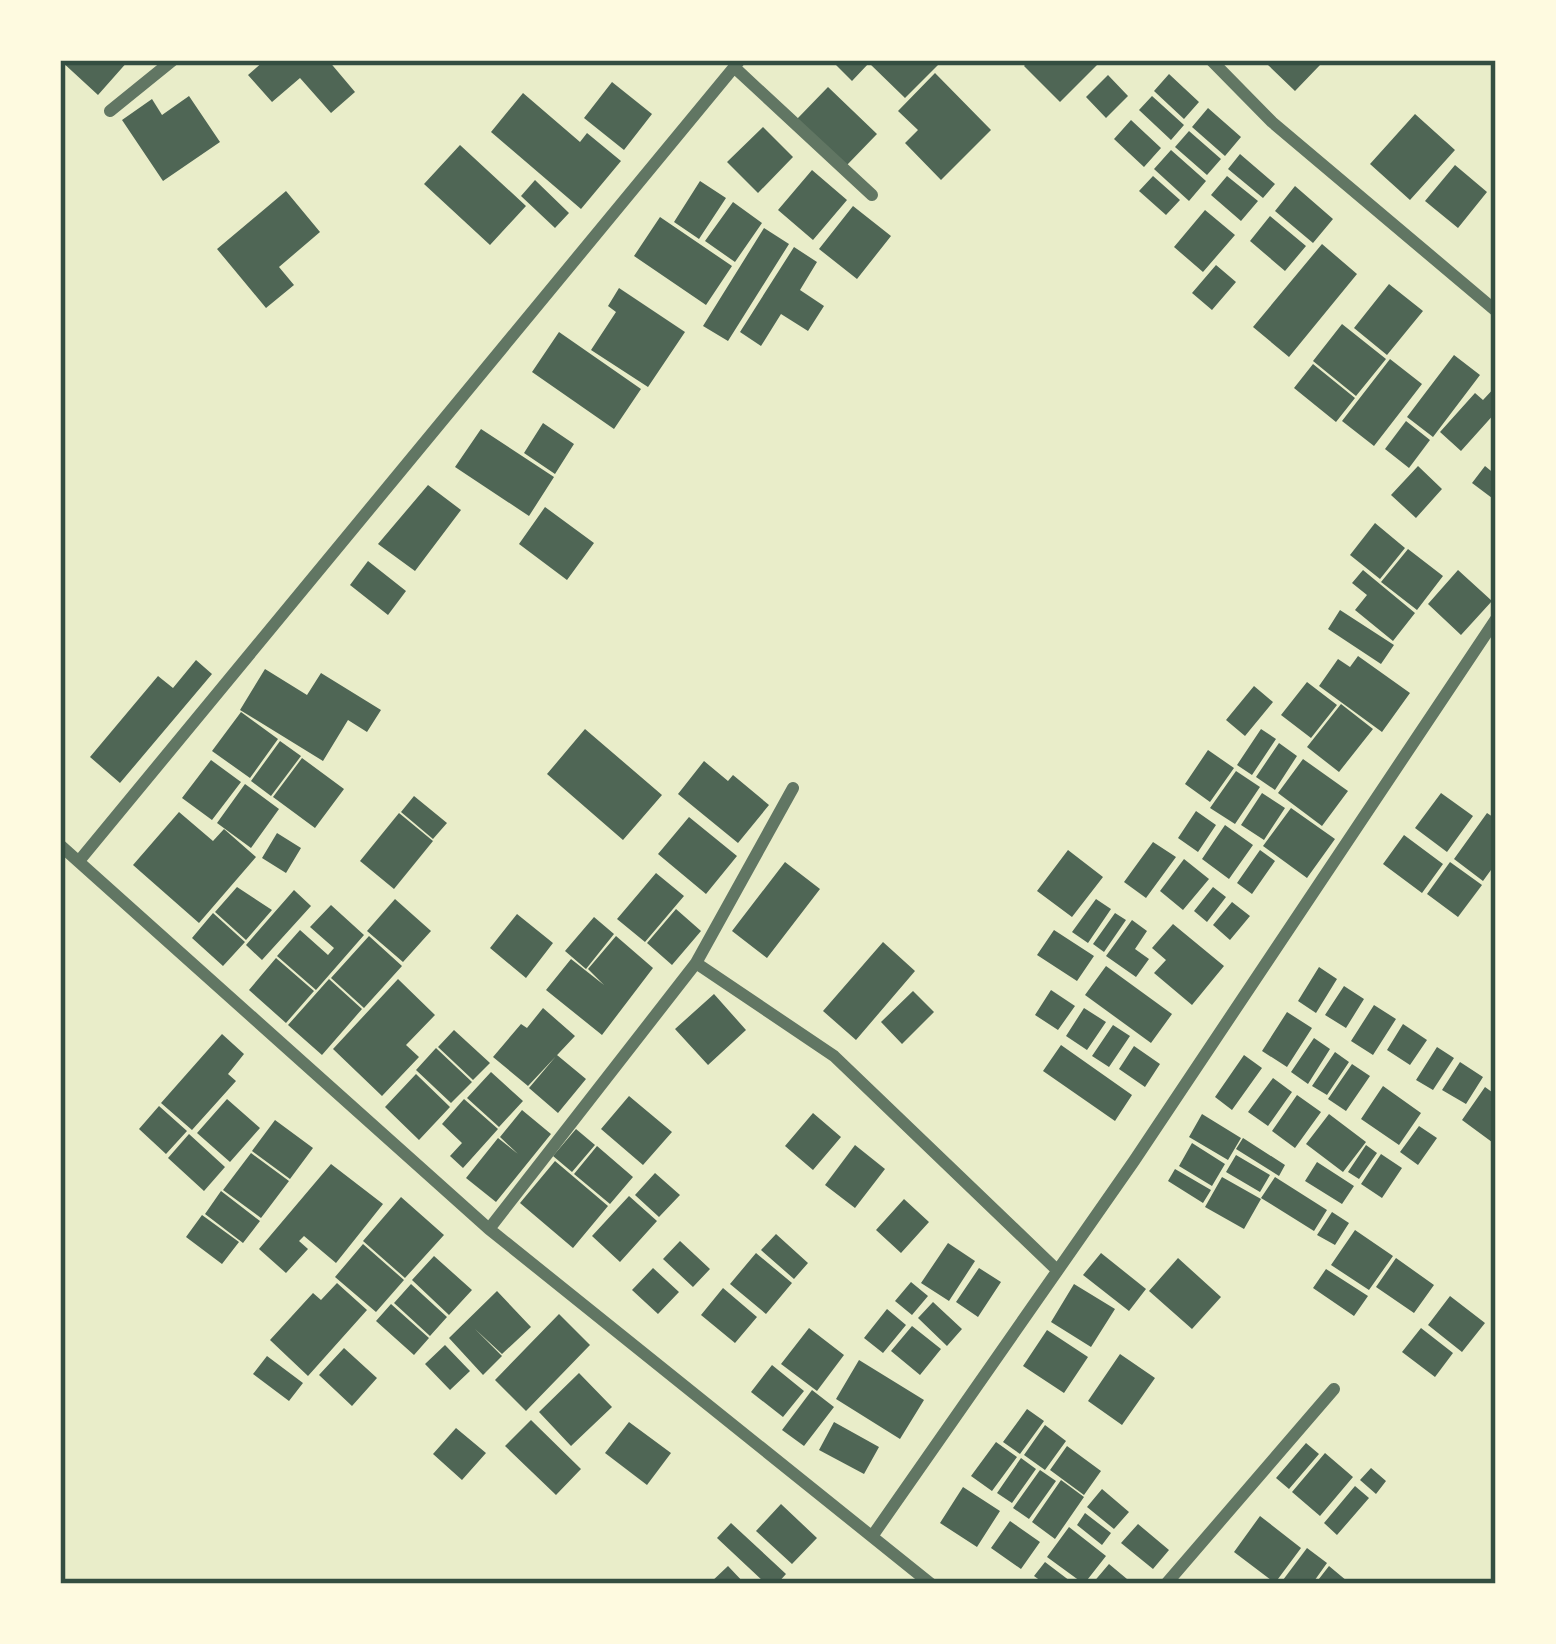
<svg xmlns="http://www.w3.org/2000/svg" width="1556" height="1644" viewBox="0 0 1556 1644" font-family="Lora,serif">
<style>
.building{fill:#4f6655}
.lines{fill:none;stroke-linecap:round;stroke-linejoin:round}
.minor{stroke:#617663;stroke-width:12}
.neatline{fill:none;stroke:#344e41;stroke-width:4.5}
</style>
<rect width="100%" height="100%" fill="#e9edc9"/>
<path class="building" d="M60,60H129L98,95Z
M265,60H328L355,92L331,113L300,78L272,102L248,75Z
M831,60H935L939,64L905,98L869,63L852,81Z
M1029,60H1102L1060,102L1024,66Z
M1273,60H1314L1320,65L1295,91L1268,65Z
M935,73L991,130L941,180L905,143L918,130L898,111Z
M1169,74L1199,102L1184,119L1154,91Z
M1108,75L1128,96L1106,118L1086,97Z
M612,82L652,114L624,150L584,118Z
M828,87L877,134L846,166L797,119Z
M523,93L580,142L587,133L621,161L581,209L491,132Z
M189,96L220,142L163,181L122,120L152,99L162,115Z
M1152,96L1184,125L1171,140L1139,110Z
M1208,108L1241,137L1225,156L1192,127Z
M1415,114L1455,150L1410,200L1370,164Z
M1131,120L1161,148L1144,167L1114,139Z
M763,127L793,157L758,193L727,162Z
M1189,131L1221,159L1207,175L1175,147Z
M460,145L526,206L490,245L424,184Z
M1171,150L1206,181L1189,201L1154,169Z
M1240,154L1275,184L1263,198L1228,169Z
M1455,165L1487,192L1458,228L1425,201Z
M812,170L847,200L813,240L778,210Z
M1153,176L1180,200L1166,215L1139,191Z
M1227,176L1258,201L1241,221L1211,195Z
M535,180L569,213L555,228L521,196Z
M700,181L726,198L699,239L674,222Z
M1295,186L1333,219L1313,243L1275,211Z
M286,191L320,232L279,267L294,285L266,308L217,249Z
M733,202L762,223L735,262L705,241Z
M853,206L891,236L857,279L819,249Z
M1205,210L1235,235L1203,272L1174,247Z
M1270,216L1306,246L1285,271L1250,241Z
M660,217L732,266L706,305L634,256Z
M764,228L789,244L728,341L703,326Z
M1322,244L1357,274L1289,357L1253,327Z
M794,247L817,262L800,290L824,306L808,331L781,314L761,346L740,332Z
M1216,265L1236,282L1212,310L1192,293Z
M1389,284L1423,311L1387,355L1354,328Z
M619,288L685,332L648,387L591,350L616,312L608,306Z
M1342,324L1386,359L1356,396L1313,361Z
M559,332L641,389L614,429L532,372Z
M1454,355L1480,375L1433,437L1407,417Z
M1390,359L1422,384L1374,446L1342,421Z
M1313,364L1355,398L1336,422L1294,388Z
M1496,386V412L1461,451L1440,432L1475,393L1483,400Z
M1406,421L1430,440L1409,468L1385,449Z
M543,423L574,444L555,474L524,453Z
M481,429L554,477L529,516L455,467Z
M1418,466L1442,489L1416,518L1391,495Z
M1485,466L1496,475V501L1472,483Z
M428,485L461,510L415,571L378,544Z
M545,507L594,543L567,580L519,544Z
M1375,523L1405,548L1380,579L1350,555Z
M1408,549L1443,576L1417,610L1381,582Z
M368,561L406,591L388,615L350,585Z
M1363,570L1415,613L1393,641L1355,610L1367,595L1352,583Z
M1458,570L1492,601L1461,635L1428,604Z
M1340,610L1394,645L1381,664L1328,629Z
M1358,656L1410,693L1382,732L1319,686L1338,659L1350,667Z
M196,660L212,674L120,783L90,757L158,676L173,688Z
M265,669L307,695L321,673L381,710L367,732L348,720L323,761L240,710Z
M1307,682L1337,705L1311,738L1281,715Z
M1254,686L1273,702L1245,736L1226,720Z
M1341,704L1373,729L1339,772L1307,747Z
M241,712L278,739L250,778L212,751Z
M585,729L662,795L623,840L547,774Z
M1261,729L1276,739L1252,775L1237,765Z
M280,741L301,756L271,796L251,781Z
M1279,743L1297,756L1275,790L1256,777Z
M1208,750L1234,768L1210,802L1185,784Z
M302,758L344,789L315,828L273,797Z
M1303,759L1348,791L1322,826L1278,793Z
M211,760L241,782L212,820L182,798Z
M704,761L728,781L733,775L769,805L738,843L678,794Z
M1236,771L1260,787L1235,824L1210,808Z
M245,784L279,809L251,848L217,823Z
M1262,793L1285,808L1264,840L1241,825Z
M1441,793L1473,816L1447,852L1415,828Z
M414,796L447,823L433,839L401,812Z
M1291,808L1335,839L1307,878L1263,846Z
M1196,811L1216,825L1198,852L1178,838Z
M179,812L213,841L224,829L256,857L199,923L133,865Z
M399,813L433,841L394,889L360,861Z
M1487,813L1496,819V863L1483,881L1454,859Z
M689,817L737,856L706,894L658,854Z
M1225,825L1253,845L1229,879L1202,859Z
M277,833L301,848L286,873L262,858Z
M1404,835L1443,864L1422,893L1383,864Z
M1153,842L1176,857L1146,898L1124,882Z
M1068,850L1103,877L1072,917L1037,891Z
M1260,850L1275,861L1252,894L1237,883Z
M1184,859L1209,879L1183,910L1160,891Z
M785,862L820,889L767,958L732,931Z
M1450,862L1482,885L1458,917L1427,894Z
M656,873L684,896L645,942L617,919Z
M237,887L272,910L246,940L215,912Z
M1213,887L1226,897L1207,922L1194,911Z
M294,890L311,906L262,960L246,945Z
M395,899L431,931L403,962L367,931Z
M1096,899L1111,909L1088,943L1072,932Z
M1232,902L1250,916L1230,940L1213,925Z
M331,905L364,935L316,990L277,956L300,930L328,955L334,948L310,927Z
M676,909L701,931L672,965L647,943Z
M213,913L245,942L223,966L192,938Z
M1115,913L1126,920L1104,952L1093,944Z
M517,914L553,943L526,978L490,948Z
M594,917L614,934L586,969L565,951Z
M1132,920L1147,931L1135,949L1149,959L1136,977L1106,956Z
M1173,924L1224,966L1192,1005L1154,973L1166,960L1152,948Z
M1054,930L1094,956L1077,981L1037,955Z
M369,936L402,966L364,1008L331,978Z
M616,936L653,968L602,1035L546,990L571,959L604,985L588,969Z
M883,942L915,971L856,1040L823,1011Z
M276,958L314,991L286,1023L249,990Z
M1106,966L1172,1014L1151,1043L1085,995Z
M1319,967L1337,979L1316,1013L1298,1001Z
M329,979L362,1009L322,1055L288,1025Z
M398,979L435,1015L406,1045L419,1057L382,1096L333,1049Z
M1344,986L1364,999L1346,1028L1325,1015Z
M1051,990L1075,1006L1058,1030L1035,1015Z
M913,991L934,1012L902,1044L881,1022Z
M714,994L746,1030L708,1065L675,1029Z
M1374,1005L1396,1019L1373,1055L1351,1041Z
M543,1008L575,1036L528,1086L493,1057L521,1024L527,1028Z
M1084,1008L1106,1022L1087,1050L1066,1036Z
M1287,1012L1312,1028L1287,1067L1262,1051Z
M1403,1024L1427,1040L1410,1065L1387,1050Z
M1113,1025L1130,1036L1109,1067L1092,1056Z
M454,1030L490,1063L473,1080L438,1047Z
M222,1034L244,1054L228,1074L236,1081L192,1130L161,1103Z
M1314,1038L1330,1049L1308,1084L1291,1072Z
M1061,1045L1132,1095L1115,1121L1043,1071Z
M1134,1046L1160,1064L1145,1087L1119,1069Z
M1437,1047L1454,1058L1433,1090L1416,1080Z
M436,1048L472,1082L451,1103L416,1070Z
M1335,1052L1349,1062L1327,1095L1312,1086Z
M557,1055L586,1079L558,1113L529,1088Z
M1244,1055L1262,1068L1232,1110L1215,1097Z
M1460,1062L1483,1077L1466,1104L1442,1090Z
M1352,1064L1370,1076L1346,1111L1328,1099Z
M491,1072L523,1101L499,1127L467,1098Z
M416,1074L450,1107L419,1140L385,1107Z
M1273,1078L1292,1092L1268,1126L1248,1112Z
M1383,1086L1421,1113L1399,1145L1361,1119Z
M1485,1087L1496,1095V1145L1462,1120Z
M1297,1095L1321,1112L1295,1148L1272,1131Z
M629,1096L672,1132L643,1165L601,1129Z
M227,1099L260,1128L230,1162L197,1133Z
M464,1099L498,1129L463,1168L450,1156L462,1143L442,1124Z
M159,1106L187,1131L166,1154L139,1129Z
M522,1110L551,1134L496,1202L466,1178L498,1138L518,1154L500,1137Z
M813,1113L841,1137L813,1170L785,1146Z
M1202,1114L1241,1138L1228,1160L1189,1137Z
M1329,1114L1366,1142L1343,1172L1306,1144Z
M275,1120L313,1148L290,1179L252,1151Z
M1419,1126L1437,1138L1418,1165L1400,1152Z
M576,1129L595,1145L572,1172L553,1156Z
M189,1134L225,1167L204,1191L168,1158Z
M1243,1138L1285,1165L1279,1176L1236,1149Z
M1192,1143L1225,1164L1212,1186L1179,1166Z
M855,1145L885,1169L855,1208L825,1185Z
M1366,1145L1377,1153L1359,1179L1348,1172Z
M597,1146L633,1177L610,1204L574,1174Z
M251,1153L289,1181L261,1218L223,1190Z
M1381,1154L1402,1168L1382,1198L1361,1184Z
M1236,1155L1270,1175L1260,1192L1226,1172Z
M555,1161L608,1206L573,1248L520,1203Z
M1317,1162L1354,1186L1342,1204L1305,1181Z
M331,1164L383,1204L336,1263L304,1236L299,1241L308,1249L286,1273L259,1249Z
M1175,1169L1211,1190L1203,1203L1168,1181Z
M655,1173L680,1195L659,1217L635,1195Z
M1222,1177L1261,1199L1244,1229L1205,1207Z
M1275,1177L1327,1210L1314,1231L1261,1198Z
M221,1191L260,1221L243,1243L205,1214Z
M629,1196L657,1221L620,1262L592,1236Z
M401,1197L444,1235L405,1278L363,1241Z
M904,1199L929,1222L901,1253L876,1230Z
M1332,1212L1349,1223L1335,1245L1317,1235Z
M202,1215L239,1242L222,1264L186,1237Z
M1355,1230L1393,1256L1369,1290L1331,1265Z
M776,1234L808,1263L794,1279L761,1250Z
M680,1241L710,1269L693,1287L663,1259Z
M948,1243L975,1261L949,1301L921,1283Z
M363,1244L404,1280L376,1312L335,1277Z
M756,1253L792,1283L766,1314L730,1284Z
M1101,1253L1146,1289L1129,1311L1083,1275Z
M434,1256L472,1290L449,1315L412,1280Z
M1178,1258L1221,1297L1192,1329L1149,1291Z
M1396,1258L1434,1285L1414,1313L1376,1287Z
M653,1268L679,1292L658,1314L632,1290Z
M979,1268L1001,1282L978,1317L956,1302Z
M1326,1269L1368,1296L1354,1316L1313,1288Z
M911,1282L928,1296L912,1315L895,1301Z
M337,1283L367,1310L308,1376L270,1340L313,1293L321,1300Z
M411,1284L447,1317L430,1336L394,1303Z
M1074,1284L1115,1309L1091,1347L1051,1322Z
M723,1288L757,1317L735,1343L701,1315Z
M497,1291L531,1327L502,1354L475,1329L502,1356L483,1375L449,1338Z
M1450,1296L1485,1323L1462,1352L1428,1325Z
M933,1302L962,1329L947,1346L918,1318Z
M391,1304L429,1338L414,1355L376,1321Z
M887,1309L906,1325L883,1353L864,1338Z
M559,1314L590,1345L526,1411L495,1380Z
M912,1326L941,1349L920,1375L891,1351Z
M809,1328L844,1355L817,1391L781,1364Z
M1421,1328L1453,1353L1435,1377L1402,1352Z
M1047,1330L1088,1357L1064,1393L1023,1366Z
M445,1345L470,1371L450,1390L425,1364Z
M344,1348L377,1378L352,1406L319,1375Z
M1120,1354L1155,1378L1122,1425L1088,1401Z
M267,1356L303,1383L289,1401L253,1374Z
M859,1360L924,1400L900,1439L836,1399Z
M772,1365L804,1391L783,1417L751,1392Z
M579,1373L612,1407L571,1446L539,1412Z
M812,1390L834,1407L804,1446L782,1430Z
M1027,1409L1044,1421L1020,1454L1003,1442Z
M531,1420L581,1469L556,1495L505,1446Z
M629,1422L671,1453L647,1485L605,1453Z
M834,1422L879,1447L864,1474L819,1450Z
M1045,1425L1066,1441L1045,1470L1024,1455Z
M456,1428L486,1453L462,1480L433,1454Z
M996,1442L1017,1457L992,1491L971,1476Z
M1306,1443L1319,1454L1289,1489L1276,1478Z
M1067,1446L1101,1471L1084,1495L1050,1470Z
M1325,1453L1353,1477L1320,1516L1292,1492Z
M1021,1458L1036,1469L1012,1503L997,1493Z
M1371,1468L1386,1481L1376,1494L1360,1480Z
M1040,1470L1056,1481L1029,1519L1013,1508Z
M1061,1480L1084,1497L1055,1539L1032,1522Z
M1355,1486L1369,1498L1337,1535L1324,1523Z
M963,1487L1000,1511L977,1547L940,1523Z
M1102,1489L1129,1512L1114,1529L1087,1507Z
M781,1504L817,1538L792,1564L756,1531Z
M1085,1513L1111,1533L1102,1545L1077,1525Z
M1260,1516L1301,1548L1275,1583L1234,1552Z
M1010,1521L1040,1542L1021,1569L991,1548Z
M731,1523L786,1574L777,1584H766L717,1538Z
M1138,1524L1169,1550L1153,1569L1121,1543Z
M1069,1527L1106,1556L1084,1584L1047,1557Z
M1307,1548L1327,1563L1312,1584H1280Z
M1045,1562L1074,1584H1045L1034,1576Z
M1109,1564L1133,1584H1092Z
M728,1566L745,1584H709Z
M1329,1566L1347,1581L1345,1584H1315Z"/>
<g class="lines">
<path class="minor" d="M1211,60L1272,122L1496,311
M734,67L872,195
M110,111L173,60
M60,845L489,1229L931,1584
M79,861L740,60
M696,963L793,788
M489,1229L696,963L834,1056L1057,1270
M873,1535L1134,1161L1496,619
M1166,1584L1334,1389"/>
</g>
<rect width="1556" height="1644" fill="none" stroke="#fefae0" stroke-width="126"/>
<rect x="63" y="63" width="1430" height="1518" class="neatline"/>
</svg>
